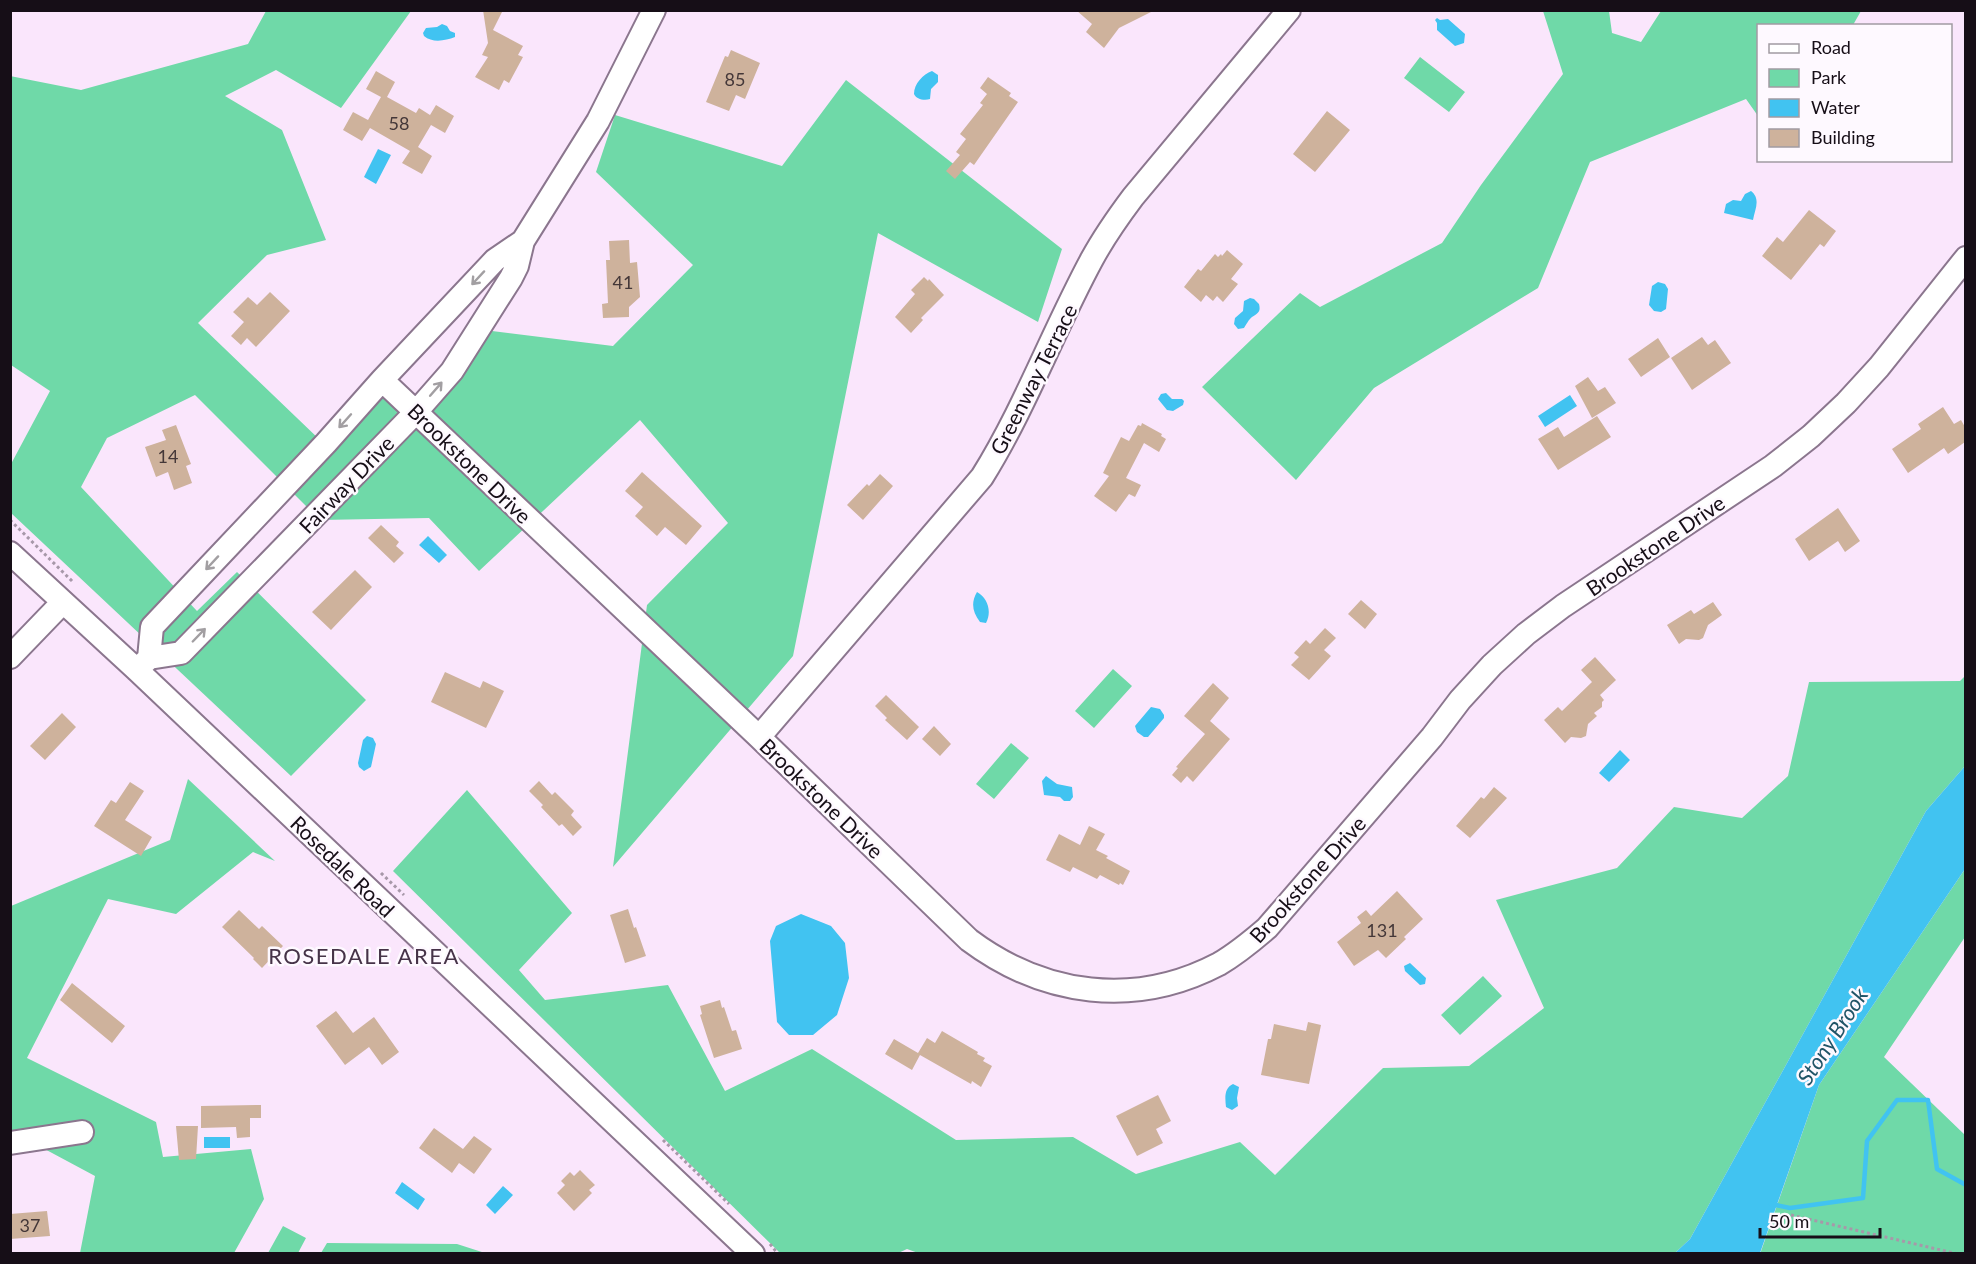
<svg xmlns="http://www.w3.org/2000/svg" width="1976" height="1264" viewBox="0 0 1976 1264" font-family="Lato,sans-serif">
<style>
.green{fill:#6fd9a8}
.water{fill:#41c3f1}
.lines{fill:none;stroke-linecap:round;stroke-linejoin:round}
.stream{stroke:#41c3f1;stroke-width:4.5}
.building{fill:#ceb29c}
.minor-casing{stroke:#8b768e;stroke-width:26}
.path{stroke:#a798a9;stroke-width:3;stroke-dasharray:3 3;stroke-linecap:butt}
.minor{stroke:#fff;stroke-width:22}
.oneway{stroke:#a29fa2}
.labels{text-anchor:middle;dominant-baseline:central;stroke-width:5;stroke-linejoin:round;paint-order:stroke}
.number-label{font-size:18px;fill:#443738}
.street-label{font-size:21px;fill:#160e17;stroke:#fef9ff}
.neighbourhood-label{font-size:22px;letter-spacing:1.5px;fill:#463348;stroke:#fef9ff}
.water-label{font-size:22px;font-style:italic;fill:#215568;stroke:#fef9ff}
</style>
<rect width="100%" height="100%" fill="#fae6fc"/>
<path class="green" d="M266,11H411L341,108L276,70L225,96L282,130L326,240L267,255L198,323L321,441L387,377L423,411L484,330L613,346L693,265L596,172L615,115L782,166L846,80L1062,249L1038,322L878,233L793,656L613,867L647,605L728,523L640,420L479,571L429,518L320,520L195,395L107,438L81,487L197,611L237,572L366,700L291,776L11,513V464L50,391L11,365L10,76L81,90L248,44Z
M1543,11H1609L1612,33L1641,42L1661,11H1861L1853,25L1758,26V116L1746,99L1590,162L1538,288L1374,388L1296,480L1202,387L1300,293L1320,307L1442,243L1481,185L1563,74Z
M1420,57L1465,92L1449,112L1404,78Z
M1113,669L1132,686L1094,728L1075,711Z
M1965,676V766L1926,811L1690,1239L1675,1253L921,1254L907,1249L896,1254L780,1253L393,871L467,790L572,913L519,970L545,1000L668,985L725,1091L812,1049L956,1140L1073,1137L1136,1174L1240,1142L1275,1175L1383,1068L1469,1066L1544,1008L1496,900L1617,868L1674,807L1742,818L1788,776L1809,682L1960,681Z
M1011,743L1029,758L994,799L976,784Z
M188,779L275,861L253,852L176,914L108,899L27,1058L156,1122L163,1157L251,1149L264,1199L234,1253H80L95,1176L11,1131V906L170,840Z
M1965,869V937L1884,1057L1965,1135V1253L1760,1254L1819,1085Z
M1483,976L1502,996L1460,1035L1441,1015Z
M283,1226L306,1238L298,1253H268Z
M327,1243L457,1244L485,1253H321Z"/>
<path class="water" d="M1437,18L1440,20L1448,19L1465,34L1464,43L1455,46L1437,30V23L1435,20Z
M442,24L447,26L450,31L455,33V37C445,41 432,43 424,36L423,33L426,28L437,27Z
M932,71L938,75V82L931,89L930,99C924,101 916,99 914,94C914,84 923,74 932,71Z
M378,149L391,155L376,184L364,177Z
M1751,191C1761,199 1755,209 1753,220L1724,213L1726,204L1733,200L1741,201L1745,194Z
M1658,282L1665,284L1668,289L1666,309L1661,312L1654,311L1649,305L1652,286Z
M1250,298L1254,299L1259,304C1261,312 1258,313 1252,317C1249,319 1246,325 1244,328L1238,329L1234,324L1235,318L1243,311L1244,301Z
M1166,393L1172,399H1182L1184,401L1183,405L1173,411L1167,410L1158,399L1161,394Z
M1570,395L1577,406L1545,427L1538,416Z
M428,536L447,555L439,563L419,545Z
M977,592C988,598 992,612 986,623L980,622C972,612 971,602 977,592Z
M1151,707L1160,709L1164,715V718L1148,737H1144L1137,732L1135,726Z
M367,736L373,738L376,744L371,767L364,771L359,767L358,763L363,740Z
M1620,750L1630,760L1609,782L1599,773Z
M1965,766V869L1819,1085L1760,1253H1675L1690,1239L1926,811Z
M1046,776L1057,784L1072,787L1073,797L1070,801H1064L1060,797L1044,795L1042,781Z
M801,914L831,926L845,943L849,978L837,1015L813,1035H789L777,1022L770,941L776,926Z
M1410,963L1426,978L1425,984L1420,985L1405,971L1404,966Z
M1233,1084L1239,1087L1237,1098L1238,1106L1232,1110L1226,1107C1225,1098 1224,1088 1233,1084Z
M204,1137H230V1148H204Z
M402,1182L425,1199L418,1210L395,1193Z
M503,1186L513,1195L495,1214L486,1205Z"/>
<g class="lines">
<path class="stream" d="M1771,1204L1790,1208L1863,1198L1867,1141L1897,1100H1928L1937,1169L1966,1185"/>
</g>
<path class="building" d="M483,10H503L493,30L523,46L518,55L523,57L509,83L504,80L499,90L475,77L488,57L482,55L488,43Z
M1076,10H1155L1119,28L1104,48L1086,32L1092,24Z
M731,50L760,63L745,99L736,95L729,111L706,102L725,56L728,57Z
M376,71L395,82L387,97L416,113L419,108L430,115L436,105L454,116L445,133L431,125L418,147L432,156L422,174L402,163L410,151L370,128L362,141L343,130L353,112L368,120L381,97L366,89Z
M988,77L1011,93L1009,96L1018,102L974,165L970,162L955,179L946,171L960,155L956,152L966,139L960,134L983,105L980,103L987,94L980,88Z
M1327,111L1350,130L1315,172L1293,154Z
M1809,210L1836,231L1824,247L1820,244L1791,280L1762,256L1777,237L1783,242Z
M629,240L630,263L637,262L640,297L629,307V317L603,318L602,304L608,303L606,260H610L609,241Z
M1227,250L1243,264L1231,279L1238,284L1223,302L1217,296L1213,301L1206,295L1201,302L1184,287L1198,269L1201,271L1215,254L1218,257L1221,254L1222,256Z
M924,277L928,281L929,279L944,295L921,318L923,320L911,333L895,317L915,294L911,290Z
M270,292L290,311L256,347L247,338L241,345L231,336L244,322L233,312L248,297L257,305Z
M1702,337L1708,345L1715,340L1731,363L1692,390L1671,358Z
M1658,338L1670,357L1641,377L1628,359Z
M1588,377L1598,391L1605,387L1616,403L1592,418L1575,386Z
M1943,407L1954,424L1961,420L1965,427V442L1948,454L1944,448L1908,473L1892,449L1921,429L1918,424Z
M1597,416L1611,437L1558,470L1538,439L1558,427L1564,437Z
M1142,423L1162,434L1161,436L1166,439L1159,452L1144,443L1126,478L1141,485L1135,497L1129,494L1116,512L1094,496L1109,476L1103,473L1121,437L1129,441L1138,425L1141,426Z
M176,425L191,464L186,466L192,483L174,490L168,472L156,477L145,447L166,440L162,430Z
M642,472L702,526L686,545L665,527L657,536L635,516L643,507L625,491Z
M880,474L893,486L863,520L847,505L867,484L869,486Z
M1838,508L1860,541L1845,552L1838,541L1809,561L1795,539Z
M381,525L399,542L396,546L404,553L394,563L368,538Z
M355,570L372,587L331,630L312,612Z
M1361,600L1377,614L1365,629L1348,614Z
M1713,602L1722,615L1708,625L1703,638L1699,640L1686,639L1679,644L1667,625L1691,610L1694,614Z
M1325,628L1336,638L1324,650L1331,656L1309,680L1291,665L1299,657L1294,653L1306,640L1310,644Z
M1595,657L1616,680L1600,695L1604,700L1602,702V707L1594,713L1597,716L1588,724L1586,736L1581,738L1571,737L1565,743L1544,720L1558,707L1562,711L1592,682L1581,670Z
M445,672L480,688L483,681L504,691L486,728L431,702Z
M1213,683L1229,698L1210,721L1230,739L1193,782L1187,776L1181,783L1172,775L1178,768L1176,767L1205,734L1184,716Z
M886,695L919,727L907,740L885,720L887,718L875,706Z
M62,713L76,727L45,760L30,746Z
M934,726L951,744L940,756L922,739Z
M539,781L552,795L555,792L574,811L571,815L582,827L573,836L562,824L559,826L541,807L543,805L529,791Z
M130,782L144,791L125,820L152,837L141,856L94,826L111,800L116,803Z
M1494,787L1507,798L1470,838L1456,826L1481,797L1484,799Z
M1089,826L1105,834L1096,850L1108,856L1106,858L1130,871L1123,885L1120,883L1119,885L1100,875L1097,879L1073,867L1070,872L1046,860L1059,834L1080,845Z
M1397,891L1423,919L1404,937L1406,939L1386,958L1378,950L1354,966L1337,942L1361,923L1357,917L1366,910L1371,916Z
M628,909L634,928L636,927L646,956L625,963L610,915Z
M239,910L259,929L262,926L283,946L262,968L253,959L254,958L222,927Z
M72,983L125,1026L112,1043L60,1000Z
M720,1000L722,1008L724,1007L732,1031L736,1030L742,1049L714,1058L700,1015L702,1014L700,1006Z
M336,1011L353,1033L374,1017L399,1052L382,1065L369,1047L345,1065L316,1026Z
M1308,1022L1321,1025L1309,1084L1261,1075L1268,1039H1271L1274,1024L1306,1031Z
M942,1031L978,1052L977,1054L985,1058L983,1061L992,1066L981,1087L972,1081L971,1084L920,1055L912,1070L885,1054L894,1039L918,1053L927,1038L935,1043Z
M1158,1095L1171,1121L1156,1129L1163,1143L1137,1156L1116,1116Z
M261,1105V1118H250V1137L237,1138L236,1127L201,1128V1106Z
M176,1126H198L196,1159L179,1160Z
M434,1128L463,1149L474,1136L492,1149L474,1174L459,1163L452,1173L419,1148Z
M580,1170L595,1185L589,1190L592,1193L574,1211L557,1193L565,1185L561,1181L570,1172L574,1176Z
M47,1211L50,1236L10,1239V1214Z"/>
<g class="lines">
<defs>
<path id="minor" d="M382,380L759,737L969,940C1044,996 1135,1008 1219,964C1236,954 1252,941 1267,928L1432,737L1460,700L1492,665L1526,634L1563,606L1773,466L1811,436L1846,403L1879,367L1966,258
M10,553L137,670L753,1254
M10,657L63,602
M149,658L152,627L326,443L382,380L495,260L523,241
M137,670L149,658L181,653L416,412L452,371L511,278L517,266L523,241L598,121L654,10
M759,737L982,477C1025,408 1053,331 1092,259C1104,237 1118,217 1133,197L1289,10
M10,1143L82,1132"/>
</defs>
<use href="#minor" class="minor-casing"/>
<path class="path" d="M10,520L73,582
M381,873L404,895
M663,1140L729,1204
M1791,1215L1958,1254
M770,1244L778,1254"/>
<use href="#minor" class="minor"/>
</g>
<defs><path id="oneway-shaft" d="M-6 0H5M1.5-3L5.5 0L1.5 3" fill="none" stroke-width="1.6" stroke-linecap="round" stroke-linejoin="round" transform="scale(1.5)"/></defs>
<g class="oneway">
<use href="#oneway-shaft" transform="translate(478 278) rotate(133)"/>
<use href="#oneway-shaft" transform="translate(436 389) rotate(-49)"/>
<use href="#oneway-shaft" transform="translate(345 421) rotate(132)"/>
<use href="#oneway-shaft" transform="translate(212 563) rotate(133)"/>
<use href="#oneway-shaft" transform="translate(199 635) rotate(-46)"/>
</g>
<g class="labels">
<g class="number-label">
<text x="735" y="79">85</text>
<text x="399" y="123">58</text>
<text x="623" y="282">41</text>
<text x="168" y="456">14</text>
<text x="1382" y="930">131</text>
<text x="30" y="1225">37</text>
</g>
<g class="street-label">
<text transform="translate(1033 379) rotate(-63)">Greenway Terrace</text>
<text transform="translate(470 463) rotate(44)">Brookstone Drive</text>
<text transform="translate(346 484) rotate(-46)">Fairway Drive</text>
<text transform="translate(1655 545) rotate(-34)">Brookstone Drive</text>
<text transform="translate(822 798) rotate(44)">Brookstone Drive</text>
<text transform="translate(343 866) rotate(44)">Rosedale Road</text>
<text transform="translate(1307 879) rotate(-48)">Brookstone Drive</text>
</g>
<g class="neighbourhood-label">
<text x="364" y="955">ROSEDALE AREA</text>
</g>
<g class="water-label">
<text transform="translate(1832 1036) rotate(-57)">Stony Brook</text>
</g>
</g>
<rect width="1976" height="1264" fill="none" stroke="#160e17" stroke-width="24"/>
<rect x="1757" y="24" width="195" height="138" fill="#fef9ff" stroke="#a19ba2" stroke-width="1.5"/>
<rect x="1769" y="44" width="30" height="9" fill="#ffffff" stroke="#a19ba2" stroke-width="1.5"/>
<text x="1811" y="54" font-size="18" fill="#160e17">Road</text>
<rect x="1769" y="69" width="30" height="18" fill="#6fd9a8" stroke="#a19ba2" stroke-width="1.5"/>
<text x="1811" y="84" font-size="18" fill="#160e17">Park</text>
<rect x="1769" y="99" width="30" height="18" fill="#41c3f1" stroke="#a19ba2" stroke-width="1.5"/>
<text x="1811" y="114" font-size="18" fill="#160e17">Water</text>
<rect x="1769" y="129" width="30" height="18" fill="#ceb29c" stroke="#a19ba2" stroke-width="1.5"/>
<text x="1811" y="144" font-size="18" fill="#160e17">Building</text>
<path d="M1760 1228v9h120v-9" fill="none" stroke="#160e17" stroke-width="3"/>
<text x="1769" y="1228" font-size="18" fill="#160e17" stroke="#fef9ff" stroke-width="4.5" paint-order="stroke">50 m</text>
</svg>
